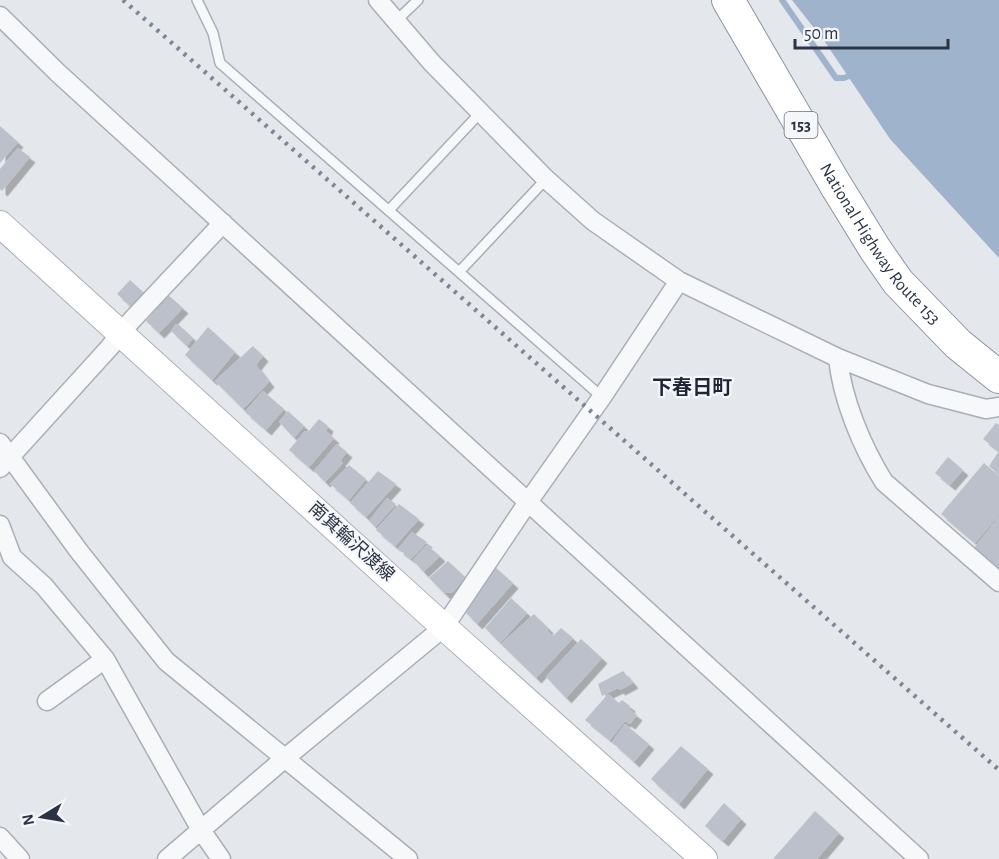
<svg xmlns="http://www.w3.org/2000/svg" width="999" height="859" viewBox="0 0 999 859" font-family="'Alegreya Sans','Noto Sans JP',sans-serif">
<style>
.water{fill:#9fb4cc}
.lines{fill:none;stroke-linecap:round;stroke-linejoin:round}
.stream{stroke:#9fb4cc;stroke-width:6}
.building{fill:#bbc0ca;filter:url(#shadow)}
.service-casing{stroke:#a9aeb7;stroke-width:12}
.minor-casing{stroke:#a9aeb7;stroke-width:21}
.secondary-casing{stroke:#a9aeb7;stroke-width:28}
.trunk-casing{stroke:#8b94a3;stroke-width:34}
.service{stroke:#f7f8fa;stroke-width:9}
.minor{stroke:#f7f8fa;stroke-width:18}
.secondary{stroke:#fff;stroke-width:26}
.trunk{stroke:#fff;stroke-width:32}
.rail{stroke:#7d8696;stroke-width:4.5;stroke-dasharray:3 6;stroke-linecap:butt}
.labels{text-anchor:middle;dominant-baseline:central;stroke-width:4.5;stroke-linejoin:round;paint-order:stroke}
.shield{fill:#f4f6f9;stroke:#676e7b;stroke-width:1.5}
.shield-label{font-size:16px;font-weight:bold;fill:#2b3445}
.street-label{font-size:18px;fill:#2b3445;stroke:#f4f6f9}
.neighbourhood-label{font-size:20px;font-weight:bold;fill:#1d2536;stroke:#f4f6f9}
</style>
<defs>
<filter id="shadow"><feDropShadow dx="5.5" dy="5.5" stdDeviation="0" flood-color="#0004"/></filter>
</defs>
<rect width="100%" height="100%" fill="#e4e7ec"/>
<path class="water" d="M792,0H999V258L890,139L825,42Z"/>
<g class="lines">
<path class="stream" d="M782,0L836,78H844L854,74"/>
</g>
<path class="building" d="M0,126L18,142L0,163Z
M18,148L30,157L2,191L0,189V169Z
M130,280L145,294L134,306H130L117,294Z
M168,295L183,308L159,333L146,321Z
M176,324H178L193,338L187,346L171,331Z
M208,327L235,352L212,380L185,355Z
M253,346L263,356L256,365L269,382L243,409L215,381Z
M263,391L284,409L266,430L245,412Z
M288,411L304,426L294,438L279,422Z
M319,419L328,426L326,431L334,438L309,467L289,450L305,431L308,432Z
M996,423L999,425V475L989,466L999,451L983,439Z
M337,444L347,452L340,461L343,463L325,482L314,471Z
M948,457L963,470L950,485L935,473Z
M984,463L999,476V515L975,543L941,514Z
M349,465L366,479L349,500L330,484Z
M378,471L396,484L366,517L350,503Z
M387,498L396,504L375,527L369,521Z
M399,504L419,519L395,546L376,530Z
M999,517V569L974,548Z
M412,532L427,542L411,559L398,549Z
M427,545L440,556L423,572L413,560Z
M448,561L465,577L453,592L444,593L429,578Z
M495,567L513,583L477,624L466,613Z
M511,598L527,613L500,643L485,628Z
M534,614L548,628L547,630L553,636L561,628L573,638L536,678L501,644Z
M581,639L602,658L566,698L546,677Z
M623,671L633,683L620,690L618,688L602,696L598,684Z
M608,694L619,703L622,700L630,706L629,709L637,715L630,724L625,721L610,740L585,720Z
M625,724L649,744L634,762L612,742Z
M681,746L708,769L679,804L651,779Z
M724,803L741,819L723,841L705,826Z
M815,811L839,833L817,859H773Z"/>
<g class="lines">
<defs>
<path id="service" d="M197,0L213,33L220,63L602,397
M396,21L418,0
M390,209L480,113
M460,271L546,179"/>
<path id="minor" d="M378,0L432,63L546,179L593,221L679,281L838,358L928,394L986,409L999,407
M0,16L58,73L919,859
M838,358C842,399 862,447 884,482L999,582
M0,443L78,550L166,661L408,859
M0,468L109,348L131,321L223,223
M0,525L12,557L44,586L105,659
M47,701L105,659L201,830L221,859
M0,837L20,859
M167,859L284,759L444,627L528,502L602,397L679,281"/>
<path id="secondary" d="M0,224L444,627L704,859"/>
<g id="trunk">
<path id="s1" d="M728,0L835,184L875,249L898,282L958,344L999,377"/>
</g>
</defs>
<use href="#service" class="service-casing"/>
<use href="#minor" class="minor-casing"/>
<use href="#secondary" class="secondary-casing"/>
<use href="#trunk" class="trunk-casing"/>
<use href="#service" class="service"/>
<use href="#minor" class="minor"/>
<use href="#secondary" class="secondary"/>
<use href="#trunk" class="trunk"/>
<path class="rail" d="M123,0L999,770"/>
</g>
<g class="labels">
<rect class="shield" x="784.5" y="112" width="33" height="26" rx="4.5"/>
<g class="shield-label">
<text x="801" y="125">153</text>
</g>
<g class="street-label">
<text stroke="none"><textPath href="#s1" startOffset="288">National Highway Route 153</textPath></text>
<text transform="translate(351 542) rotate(42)">南箕輪沢渡線</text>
</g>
<g class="neighbourhood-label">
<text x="692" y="388">下春日町</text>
</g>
</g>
<g transform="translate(42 817) rotate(259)" stroke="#f4f6f9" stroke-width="4.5" paint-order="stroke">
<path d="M0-4.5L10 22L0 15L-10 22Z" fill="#2b3445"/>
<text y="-9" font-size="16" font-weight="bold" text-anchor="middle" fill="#2b3445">N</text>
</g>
<path d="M795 39v9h153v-9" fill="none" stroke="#2b3445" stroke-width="3"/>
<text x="804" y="39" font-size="18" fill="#2b3445" stroke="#f4f6f9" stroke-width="4.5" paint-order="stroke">50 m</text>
</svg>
